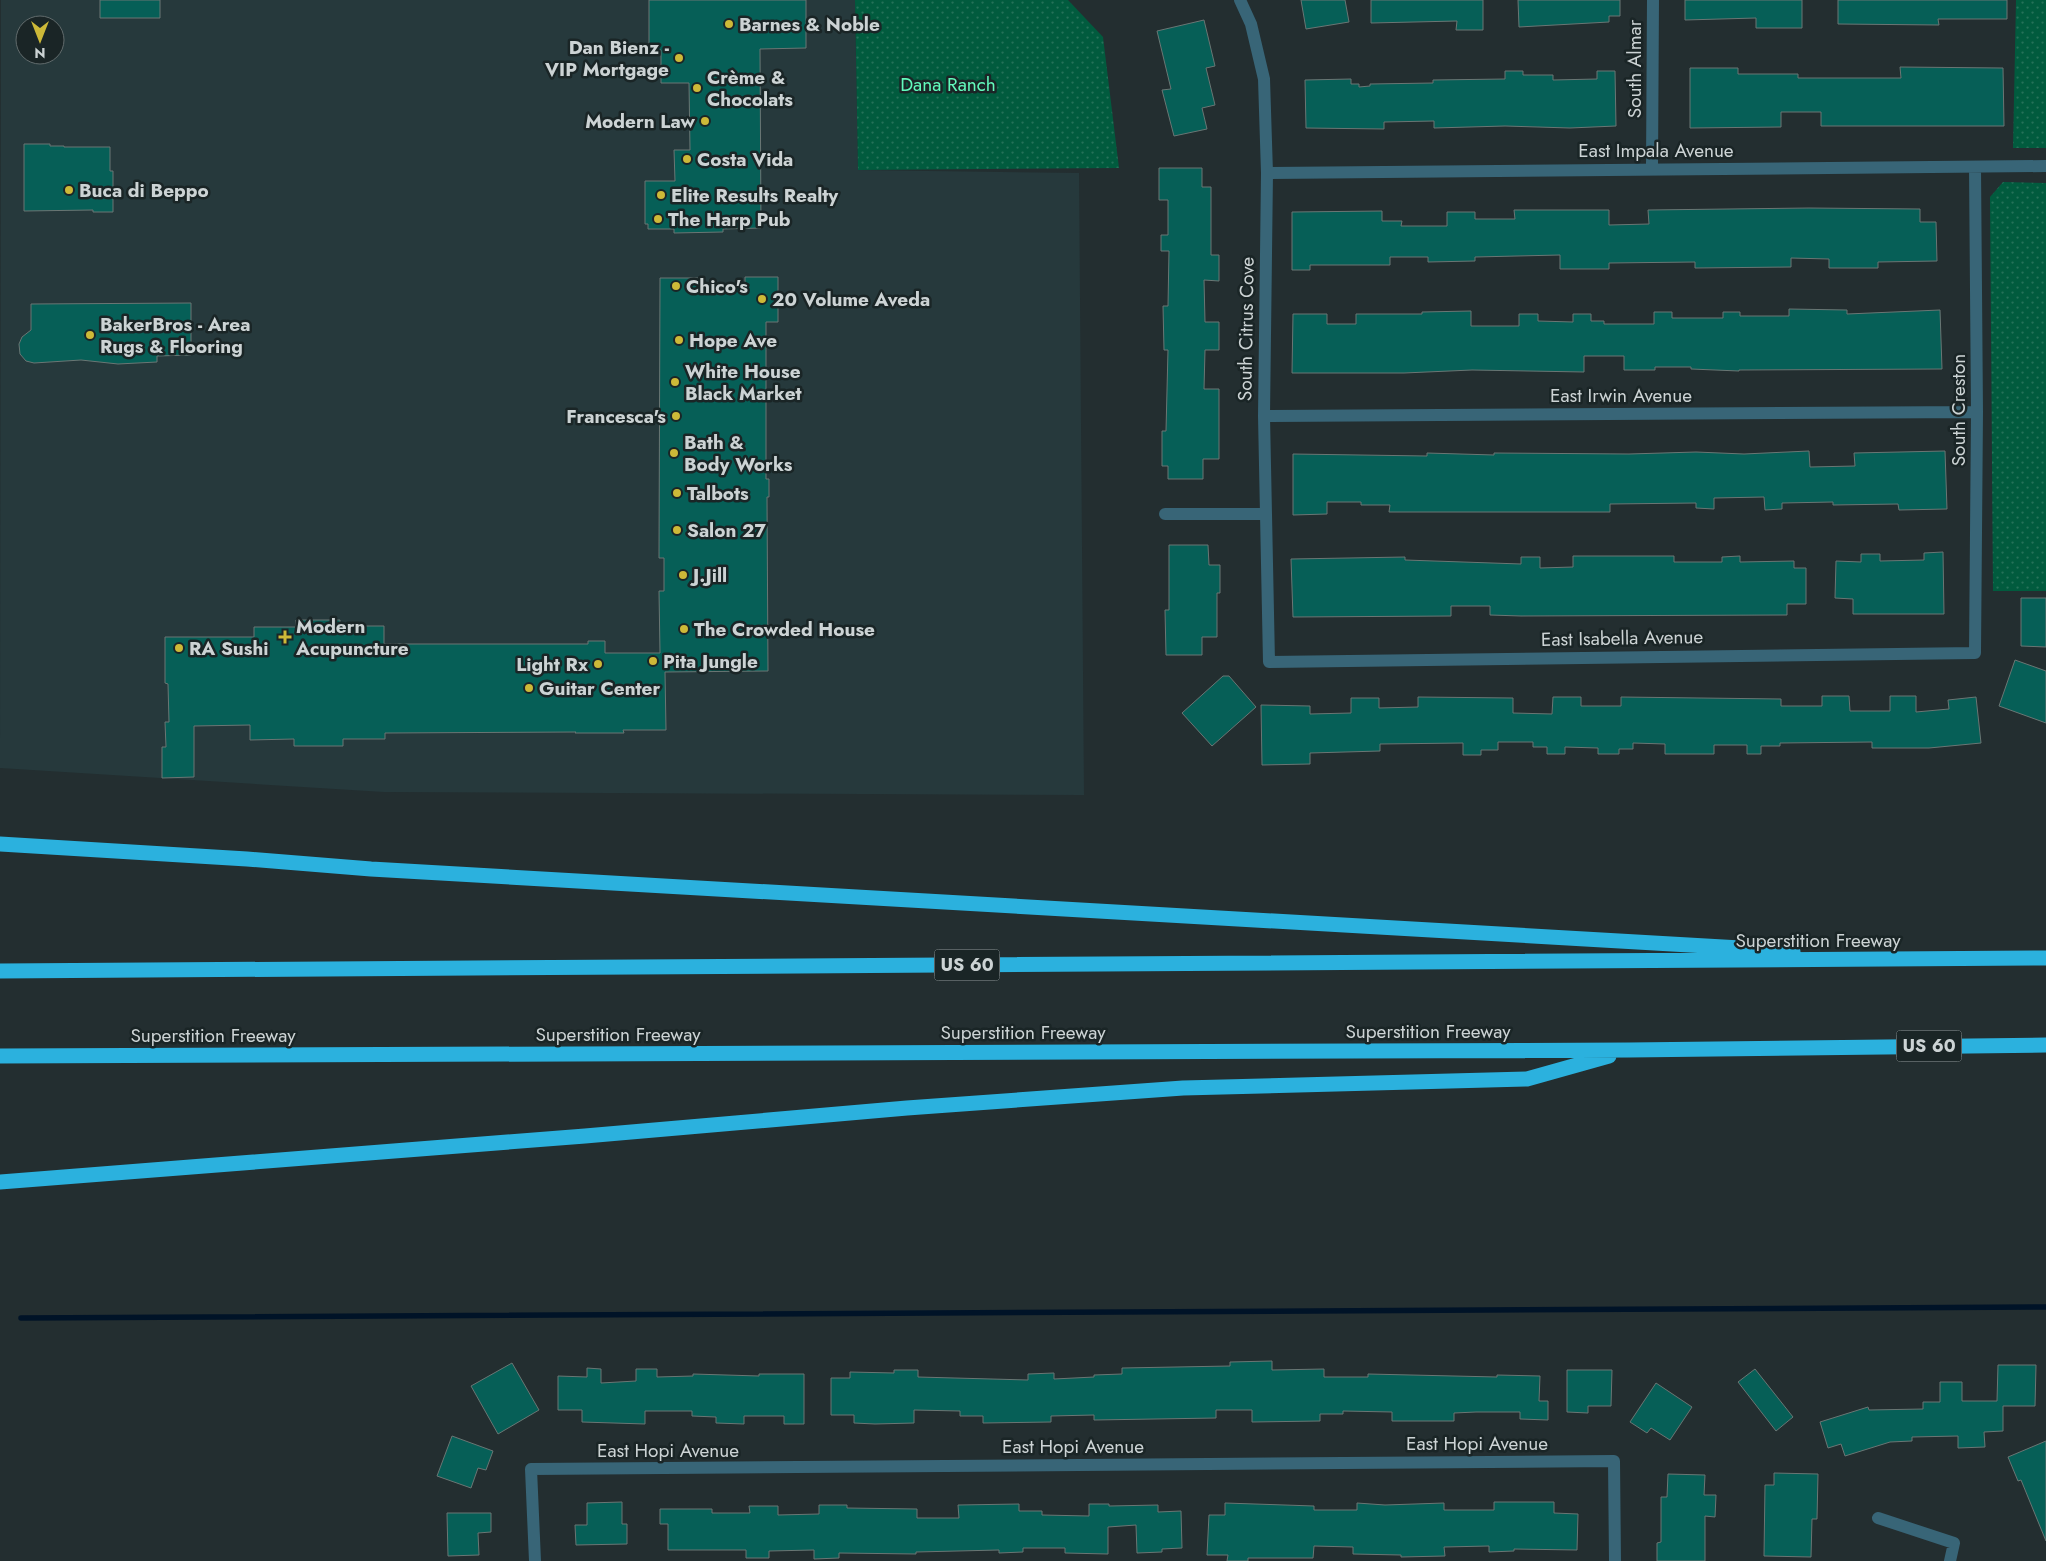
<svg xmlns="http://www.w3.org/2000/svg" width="2046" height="1561" viewBox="0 0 2046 1561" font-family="Jost,sans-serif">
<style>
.built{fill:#26393c;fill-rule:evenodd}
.grass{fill:url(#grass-dots)}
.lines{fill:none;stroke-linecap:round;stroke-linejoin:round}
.stream{stroke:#001327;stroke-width:5.5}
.building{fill:#065f57;stroke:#6a7674}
.minor{stroke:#386577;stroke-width:12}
.motorway{stroke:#2bb1de;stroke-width:15}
.poi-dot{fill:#cdb938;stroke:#1a2526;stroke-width:2}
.labels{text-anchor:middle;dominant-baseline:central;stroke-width:5;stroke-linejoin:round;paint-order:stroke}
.shield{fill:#1a2526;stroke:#979fa0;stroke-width:1}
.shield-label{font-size:18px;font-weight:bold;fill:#ccd3d4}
.poi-label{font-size:19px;font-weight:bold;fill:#ccd3d4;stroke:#1a2526;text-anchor:start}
.street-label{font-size:19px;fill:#ccd3d4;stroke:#1a2526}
.park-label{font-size:19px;fill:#62fabc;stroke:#1a2526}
</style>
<defs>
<pattern id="grass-dots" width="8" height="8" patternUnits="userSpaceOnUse" patternTransform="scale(1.25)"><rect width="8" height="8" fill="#015b3e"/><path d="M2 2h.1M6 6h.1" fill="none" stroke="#257259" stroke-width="1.8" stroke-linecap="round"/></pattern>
</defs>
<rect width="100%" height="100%" fill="#232e30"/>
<path class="built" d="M1,0H855L858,170L1079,173L1084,795L384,792L0,768ZM25,25H55V55H25Z"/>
<path class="grass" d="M855,0H1068L1103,37L1119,168L858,170Z
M2016,0H2046V148H2013Z
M2003,182L2046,183V591H1993L1990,197Z"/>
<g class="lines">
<path class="stream" d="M21,1318L2046,1307"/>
</g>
<path class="building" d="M100,0H160V18H100Z
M649,0H806V48L760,49L761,228L723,229V232L674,233V229H648V224H645V181H675L674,150H690L689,83H661V50L649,49Z
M1301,0H1345L1349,22L1306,29Z
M1371,0H1483V30H1456L1457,21L1371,23Z
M1518,0H1620V16H1609V22L1519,27Z
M1685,0H1802V28H1756V18L1685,20Z
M1838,0H2007V19H1938L1939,25L1838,24Z
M1204,20L1215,66L1206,68L1215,105L1202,108L1207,129L1174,136L1162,90L1171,89L1157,31Z
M1900,67L2003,68L2004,126H1821V112H1781V127L1690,128V68H1738V74H1798V78H1901Z
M1505,71H1523V75H1553V80L1597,79V71H1615L1616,126L1570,128L1505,126L1434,128V121L1384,122V129L1306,128L1305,80L1351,79V84H1359V87L1370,86V84L1433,83V80L1505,79Z
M24,144H50V146H64V147H110V171H113V212H93V210L24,211Z
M1159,168H1202V187H1211V255H1219V281L1204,280L1205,322H1219V350H1205L1204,389H1219V459H1203V479H1168V466H1162V431H1166L1168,350H1164L1163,306H1168L1169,251H1161V235H1168V200H1159Z
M1809,208L1920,209V222H1936L1937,261L1878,262V268H1829V259L1791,258V267L1695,268V262L1609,263V269H1560V255L1475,257V261L1428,262V257H1390V265H1310V270H1292V212L1382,211V221H1402L1401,226H1447V212H1475V219H1515L1514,210H1609V225L1649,224L1648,210Z
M745,277H778V322H766V479H769V497H767L768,671L665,672L666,730H623L624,733H575L576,732L385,733V739H343V746H294V739L250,740V725L194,726V777L162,778V747H166L165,722H169L168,684L165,683V637H254V627H296V620H340V626H384V644H588V641H605V653H660L659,591H664V558H659L660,278H698V287H745Z
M191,303V355L157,356V362L118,364L81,360L34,363L26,361L20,354L19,344L22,337L31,330V304Z
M1789,309L1847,310V314L1940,310L1942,369L1739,370V371L1691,369V367H1655V370H1624V356H1584V372L1472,370L1404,373H1292L1293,314H1327V324H1356V314H1422V312L1471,311V326H1519V314H1538V321L1573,322V314H1591V321H1604V324H1654V312H1672V318H1723V312H1740V316H1789Z
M1809,451L1810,467L1855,466L1854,453L1945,451L1947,509L1899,510L1898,504L1833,505V502L1782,503V509L1765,510L1764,497L1714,498V509L1696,508V503L1610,504V512H1389L1390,505H1361V502H1327V514L1293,515V454L1427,456V453L1494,455V453L1629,454L1696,452L1744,454Z
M1169,545H1208L1209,565H1220V593H1217V637H1202V655H1166L1165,610H1169Z
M1943,552L1944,614H1853V599L1835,598L1836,561L1861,562V554H1880V561L1924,560V553Z
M1573,556H1674V562H1722V557L1740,556V562L1794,561V568H1806V604H1787V615L1521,616L1490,615V606H1451V616L1293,617L1291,559L1405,557V560L1521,564V557H1540V568L1573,567Z
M2021,598H2046V647L2021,646Z
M2015,660L2046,671V723L1999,706Z
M1223,676H1229L1256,707L1212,746L1182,713Z
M1822,696H1849L1850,711H1890V696H1916V712L1949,709L1948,700L1976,697L1981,743L1929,748H1872V742L1780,743V746H1761V754H1747V745H1714V754H1665V744L1633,743V749H1619V754H1598V748L1565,747V754H1547V747H1533V742H1498V750H1481V755H1463V743L1380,744V751L1310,753V764L1262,765L1261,705L1310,706V714L1351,713V698H1379V708L1418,707V697L1513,698V713L1552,714L1553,697H1581V706H1621V697L1781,699V706H1822Z
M1272,1361V1370L1324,1369V1377H1368V1374L1497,1377V1375L1540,1376L1539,1401H1548V1420L1520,1419V1412H1476L1454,1413V1421H1392V1412L1343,1411V1414H1320V1421L1252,1422V1410H1216V1418L1094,1420V1415L1051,1416V1422L983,1423V1416H960V1411L914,1410V1423L875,1424L854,1423V1415H831V1378H850V1372L894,1373V1370H918V1377L1028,1380V1374L1054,1373V1379L1094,1377V1375L1122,1374V1368L1230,1366V1362Z
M512,1363L539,1410L498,1434L471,1386Z
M1998,1365H2036L2035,1406H2003V1431L1984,1432L1985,1447L1958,1448V1436L1912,1437V1441L1890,1442L1845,1456L1841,1444L1828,1448L1820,1422L1868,1407L1869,1410L1923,1409V1402H1940V1382H1962V1401H1997Z
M587,1368L601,1369V1383L636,1381V1369H657V1377L693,1376V1374L759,1376V1374H804V1424H784V1416H744V1424L716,1423V1417L692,1416V1411H645V1424L582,1422V1410H558V1376L587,1377Z
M1755,1369L1793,1417L1776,1431L1738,1382Z
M1567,1370H1612L1611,1406H1588V1413L1567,1412Z
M1656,1383L1692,1407L1670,1440L1651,1428L1647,1433L1630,1422Z
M452,1436L493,1451L486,1470L478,1468L471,1488L437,1476Z
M2046,1441V1541L2021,1480L2018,1481L2008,1457Z
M1774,1473L1818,1474L1817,1519H1812L1811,1557L1764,1556L1765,1485H1774Z
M1668,1474L1705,1475L1704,1495H1716L1715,1517L1705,1516V1561H1657V1543L1661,1542V1497H1667Z
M622,1502V1524H627V1544L576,1545L575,1525H587V1503Z
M1494,1502H1554V1513L1578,1514L1577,1550L1514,1549V1551L1489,1552V1546L1444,1547L1445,1556L1401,1557V1555L1353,1554V1547L1314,1546L1313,1558H1248V1561H1227L1228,1555H1207L1209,1515H1225V1503L1314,1506V1510H1357V1503L1385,1505L1444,1503V1510H1494Z
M1019,1504V1511H1042V1515L1089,1516V1504H1109V1506L1158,1505V1512L1181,1511L1182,1548L1162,1549V1552L1137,1553L1136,1525L1108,1527V1554L1065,1553V1548H1023V1552L999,1553V1550L916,1552V1554L839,1553V1558L814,1559V1550L769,1551V1558H746V1550H668V1524H660V1509H712V1513H750L749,1506H778V1515L819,1514V1505H847V1508L917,1509V1518H959L958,1505Z
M447,1513H491V1532L478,1533L479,1555L448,1556Z"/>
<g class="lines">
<path class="minor" d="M1240,0L1251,24L1264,79L1267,173L1264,416L1269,662L1975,653L1977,412L1975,167
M1652,168L1653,0
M1267,173L2046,166
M1264,416L1977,412
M1165,514H1266
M1878,1518L1954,1543L1950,1561
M535,1561L531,1469L1614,1461L1615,1561"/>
<path class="motorway" d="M0,844L247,859L371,869L1793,951
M0,971L2046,958
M0,1056L1629,1050L2046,1045
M0,1182L585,1136L907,1108L1183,1088L1527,1079L1609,1056"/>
</g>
<g class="poi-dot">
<circle cx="729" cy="24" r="5"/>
<circle cx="679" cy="58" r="5"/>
<circle cx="697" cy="88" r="5"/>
<circle cx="705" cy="121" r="5"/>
<circle cx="687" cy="159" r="5"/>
<circle cx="69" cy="190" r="5"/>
<circle cx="661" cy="195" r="5"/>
<circle cx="658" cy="219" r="5"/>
<circle cx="676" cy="286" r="5"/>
<circle cx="762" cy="299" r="5"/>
<circle cx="90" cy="335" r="5"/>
<circle cx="679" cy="340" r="5"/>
<circle cx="675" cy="382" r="5"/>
<circle cx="676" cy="416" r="5"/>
<circle cx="674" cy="453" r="5"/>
<circle cx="677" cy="493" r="5"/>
<circle cx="677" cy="530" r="5"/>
<circle cx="683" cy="575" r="5"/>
<circle cx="684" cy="629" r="5"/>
<path d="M282.5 629.5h5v5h5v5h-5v5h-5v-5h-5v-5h5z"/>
<circle cx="179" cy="648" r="5"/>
<circle cx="653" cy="661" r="5"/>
<circle cx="598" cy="664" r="5"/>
<circle cx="529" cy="688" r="5"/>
</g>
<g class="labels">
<g class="shield">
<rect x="934.5" y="949.5" width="65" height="31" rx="4"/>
<rect x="1896.5" y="1030.5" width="65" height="31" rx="4"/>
</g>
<g class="shield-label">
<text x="967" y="965">US 60</text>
<text x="1929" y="1046">US 60</text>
</g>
<g class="poi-label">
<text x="739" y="24">Barnes &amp; Noble</text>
<text x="669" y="47" text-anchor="end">Dan Bienz -<tspan x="669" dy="22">VIP Mortgage</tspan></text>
<text x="707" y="77">Crème &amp;<tspan x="707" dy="22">Chocolats</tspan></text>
<text x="695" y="121" text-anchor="end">Modern Law</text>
<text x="697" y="159">Costa Vida</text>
<text x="79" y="190">Buca di Beppo</text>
<text x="671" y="195">Elite Results Realty</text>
<text x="668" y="219">The Harp Pub</text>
<text x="686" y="286">Chico's</text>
<text x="772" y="299">20 Volume Aveda</text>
<text x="100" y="324">BakerBros - Area<tspan x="100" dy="22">Rugs &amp; Flooring</tspan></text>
<text x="689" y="340">Hope Ave</text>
<text x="685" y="371">White House<tspan x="685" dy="22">Black Market</tspan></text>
<text x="666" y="416" text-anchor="end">Francesca's</text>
<text x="684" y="442">Bath &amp;<tspan x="684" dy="22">Body Works</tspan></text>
<text x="687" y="493">Talbots</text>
<text x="687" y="530">Salon 27</text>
<text x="693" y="575">J.Jill</text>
<text x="296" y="626">Modern<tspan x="296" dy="22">Acupuncture</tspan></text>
<text x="694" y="629">The Crowded House</text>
<text x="189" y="648">RA Sushi</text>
<text x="663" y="661">Pita Jungle</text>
<text x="588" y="664" text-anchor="end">Light Rx</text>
<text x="539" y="688">Guitar Center</text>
</g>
<g class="street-label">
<text transform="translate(1634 69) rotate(-90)">South Almar</text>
<text x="1656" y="150">East Impala Avenue</text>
<text transform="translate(1246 329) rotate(-89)">South Citrus Cove</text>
<text x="1621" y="395">East Irwin Avenue</text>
<text transform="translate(1958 410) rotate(-90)">South Creston</text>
<text transform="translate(1622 638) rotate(-1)">East Isabella Avenue</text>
<text x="1818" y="940">Superstition Freeway</text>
<text x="1428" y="1031">Superstition Freeway</text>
<text x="1023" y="1032">Superstition Freeway</text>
<text x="618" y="1034">Superstition Freeway</text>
<text x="213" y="1035">Superstition Freeway</text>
<text x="1477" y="1443">East Hopi Avenue</text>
<text x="1073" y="1446">East Hopi Avenue</text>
<text x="668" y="1450">East Hopi Avenue</text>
</g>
<g class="park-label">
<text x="948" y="84">Dana Ranch</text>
</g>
</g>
<g transform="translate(40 40) rotate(180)"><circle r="24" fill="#1a2526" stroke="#616b6c"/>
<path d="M0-4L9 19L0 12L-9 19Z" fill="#cdb938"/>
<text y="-8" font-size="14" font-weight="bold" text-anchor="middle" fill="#ccd3d4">N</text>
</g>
</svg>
